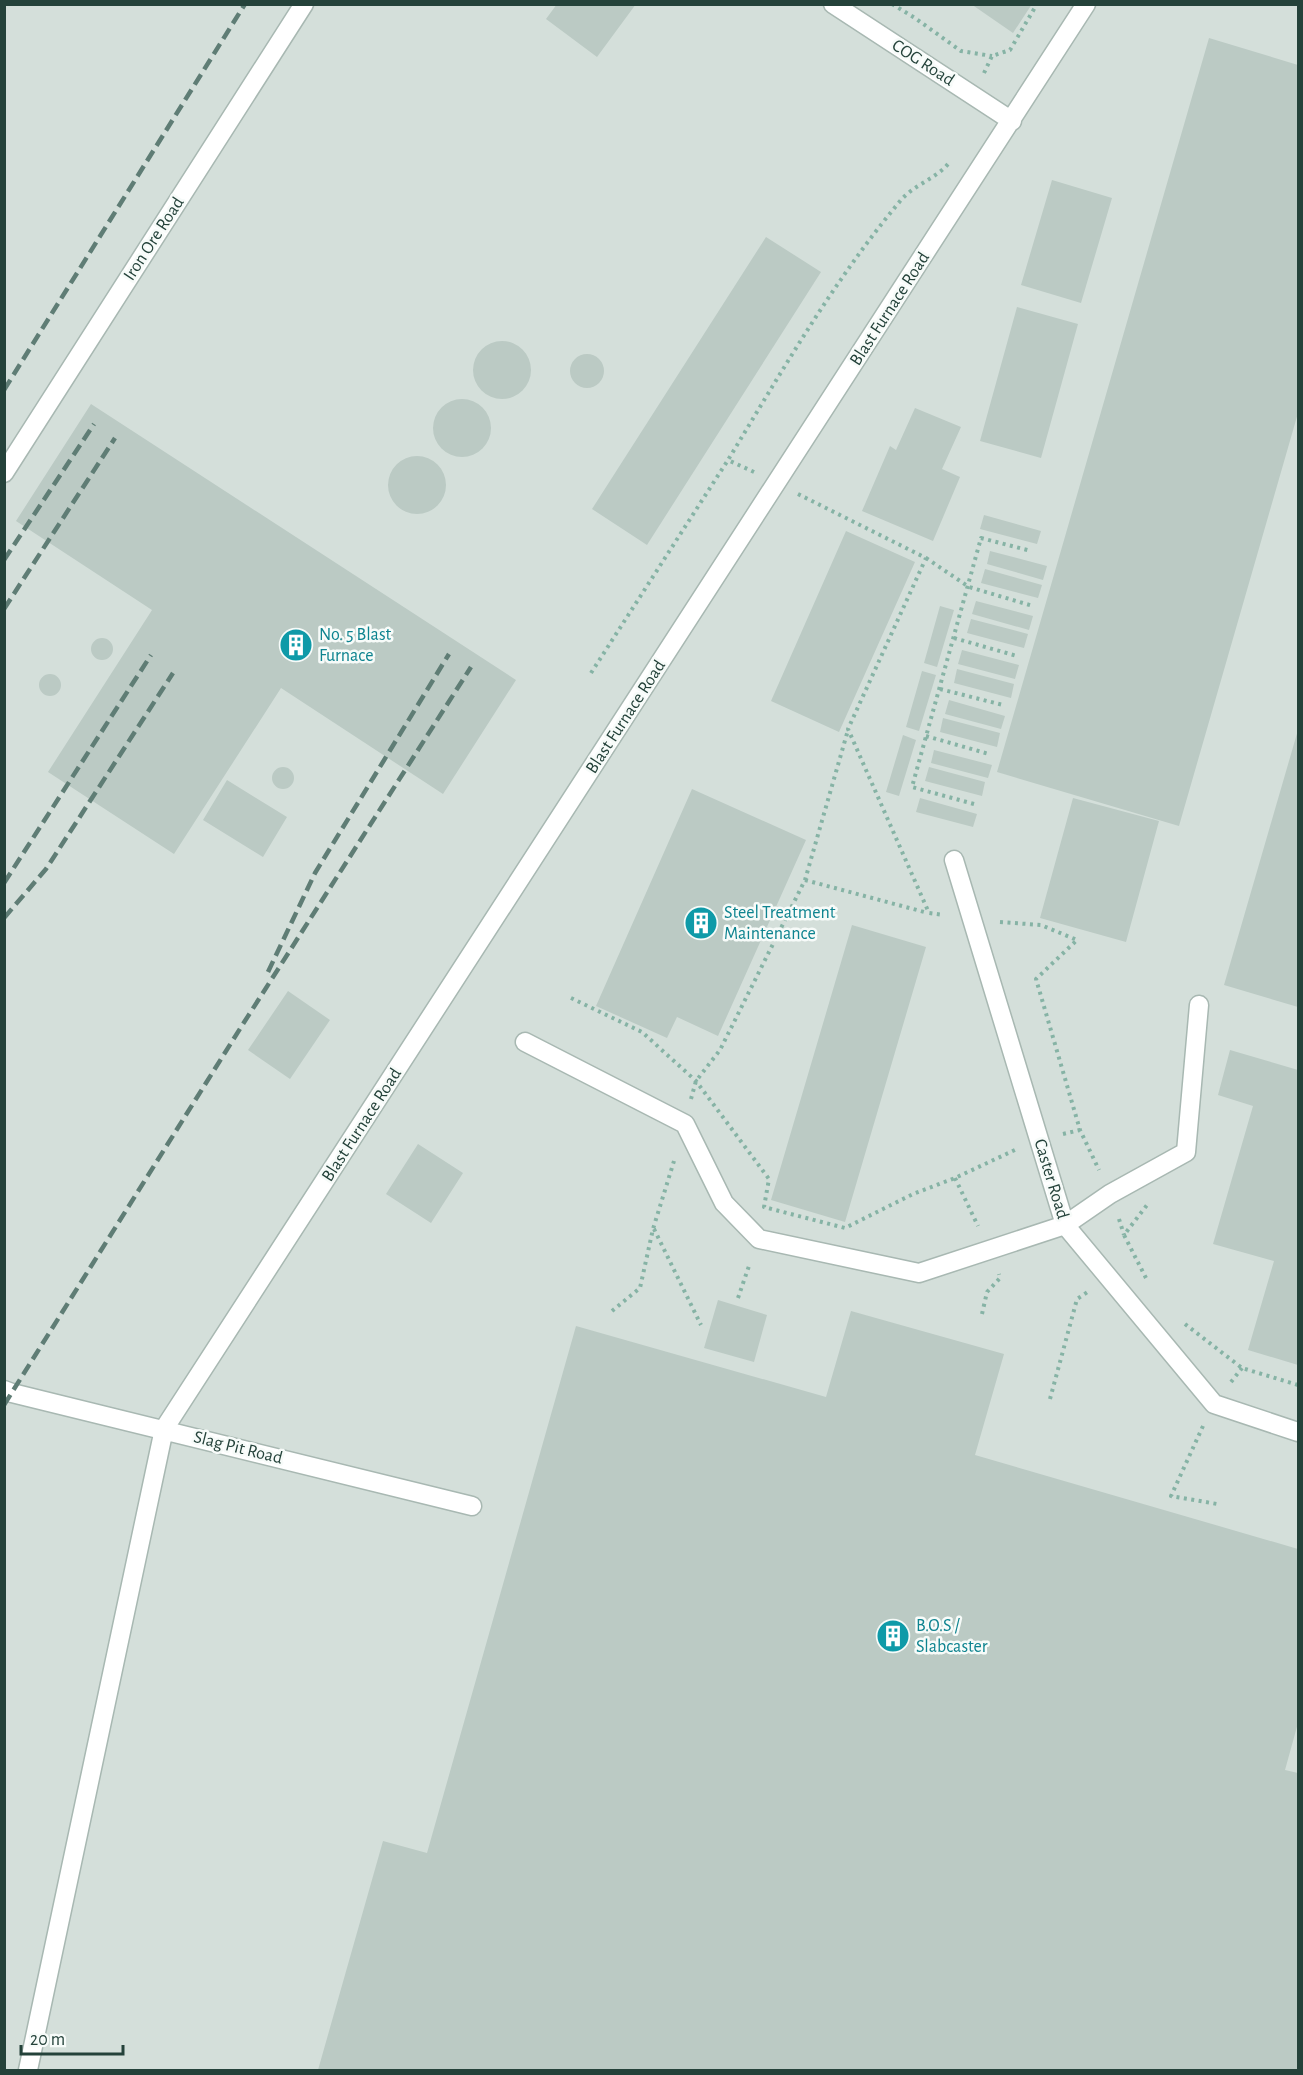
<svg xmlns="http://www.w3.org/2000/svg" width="1303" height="2075" viewBox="0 0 1303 2075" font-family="'Alegreya Sans',sans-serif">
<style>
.built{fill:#d4dfda}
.building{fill:#bbcac4}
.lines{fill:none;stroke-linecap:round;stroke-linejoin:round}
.lane-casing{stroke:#a8b8b2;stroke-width:21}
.street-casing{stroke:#a8b8b2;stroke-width:21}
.path{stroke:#86b3a5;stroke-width:4;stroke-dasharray:3 4.5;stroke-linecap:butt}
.lane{stroke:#fff;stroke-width:18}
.street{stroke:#fff;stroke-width:18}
.rail{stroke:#5f7d75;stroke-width:4.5;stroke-dasharray:12 6;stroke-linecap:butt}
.labels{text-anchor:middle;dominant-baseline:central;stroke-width:5;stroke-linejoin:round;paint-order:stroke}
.street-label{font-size:18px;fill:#24423a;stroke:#f7fbf9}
.culture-label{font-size:18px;fill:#0d838f;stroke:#f7fbf9;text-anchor:start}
</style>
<rect width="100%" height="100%" fill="#e6efeb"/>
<path class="built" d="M5,5H1298V2070H5Z"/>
<path class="building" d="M557,4H636L597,57L546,19Z
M971,4H1032L1013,33Z
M1209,38L1298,65V413L1179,826L997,772Z
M1052,180L1112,198L1081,303L1021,285Z
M766,237L821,272L647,545L592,509Z
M1017,307L1078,324L1041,458L980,441Z
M473 370a29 29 0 1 1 58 0a29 29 0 1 1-58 0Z
M570 371a17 17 0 1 1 34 0a17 17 0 1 1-34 0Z
M433 428a29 29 0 1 1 58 0a29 29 0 1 1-58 0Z
M91,404L516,680L443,794L281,688L174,854L48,772L152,610L16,521Z
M915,408L961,427L942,469L960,477L933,541L862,511L890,446L896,450Z
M388 485a29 29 0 1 1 58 0a29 29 0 1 1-58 0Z
M984,515L1041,531L1037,544L980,529Z
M846,531L915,562L839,732L771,701Z
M990,551L1047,566L1043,580L987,564Z
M985,569L1042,585L1038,598L981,583Z
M976,601L1033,616L1029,630L972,614Z
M940,606L954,610L937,667L924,663Z
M971,619L1028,634L1024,648L967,633Z
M91 649a11 11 0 1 1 22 0a11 11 0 1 1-22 0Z
M962,650L1019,665L1015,679L958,664Z
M957,669L1014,684L1011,698L954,683Z
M922,671L936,675L919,731L906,727Z
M39 685a11 11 0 1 1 22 0a11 11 0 1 1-22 0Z
M949,700L1005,716L1001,729L945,714Z
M943,718L1000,733L997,747L940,732Z
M1298,730V1007L1224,985Z
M903,735L916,740L899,796L886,792Z
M934,750L992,765L988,778L931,763Z
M929,767L985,782L982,796L925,781Z
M272 778a11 11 0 1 1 22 0a11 11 0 1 1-22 0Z
M227,780L287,817L263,857L203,820Z
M692,789L806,840L718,1036L677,1017L667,1038L596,1006Z
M920,798L977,814L973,827L916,812Z
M1073,798L1159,821L1126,942L1040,918Z
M852,925L926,947L845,1222L771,1200Z
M288,991L330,1020L290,1079L248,1050Z
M1230,1050L1298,1070V1365L1248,1350L1274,1261L1213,1244L1253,1106L1218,1095Z
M418,1144L463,1173L431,1223L386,1194Z
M718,1300L767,1315L754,1362L704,1348Z
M851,1311L1004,1354L975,1455L1298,1549V1723L1285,1770L1298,1773V2070H318L383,1841L427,1853L576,1326L826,1397Z"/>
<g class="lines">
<defs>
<path id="lane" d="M525,1042L685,1124L724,1203L759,1239L919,1273L1065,1225L1110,1194L1186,1152L1199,1005
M4,1390L12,1393L472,1506
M28,2070L164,1429"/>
<path id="street" d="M833,4L1012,121
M4,473L304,4
M954,860L1065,1225L1214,1404L1298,1432
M164,1429L1086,4"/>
</defs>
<use href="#lane" class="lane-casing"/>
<use href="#street" class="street-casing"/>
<path class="path" d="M892,4L915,18L961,51L992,56
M984,73L992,56L1010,50L1037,4
M754,472L728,460C782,371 834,280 901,200C914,185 935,179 948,164
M798,494L926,558L848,729L929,913L944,915
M926,558L969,587L1033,606
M954,638L1017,656
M591,673L728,460
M940,689L1003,705
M926,736L989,754
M974,804L912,787L981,538L1031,551
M805,880L928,913
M1000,922L1041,925L1077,940L1036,979L1080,1130L1099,1170
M571,998L642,1032L696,1081L769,1179L764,1207L845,1228L913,1194L955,1178L1017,1149
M691,1099L696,1081L720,1050L805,880L848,730
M1063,1134L1080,1130
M955,1178L978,1226
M1119,1219L1124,1235
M654,1229L701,1325
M1146,1278L1124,1235L1147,1205
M738,1298L750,1263
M612,1311L640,1288L653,1229L674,1161
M982,1314L987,1292L1000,1278L999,1274
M1185,1324L1242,1368L1298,1385
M1231,1382L1242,1368
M1050,1399L1077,1299L1089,1291
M1203,1426L1171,1496L1217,1504"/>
<use href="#lane" class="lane"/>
<use href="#street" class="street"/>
<path class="rail" d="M4,390L245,4
M4,560L94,424
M4,609L115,438
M4,883L151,655
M4,918L46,869L173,673
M268,972L315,873L449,654
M4,1405L243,1024L471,667"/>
</g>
<defs>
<symbol id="building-disc" viewBox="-11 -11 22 22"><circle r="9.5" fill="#0f9aa8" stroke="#f7fbf9"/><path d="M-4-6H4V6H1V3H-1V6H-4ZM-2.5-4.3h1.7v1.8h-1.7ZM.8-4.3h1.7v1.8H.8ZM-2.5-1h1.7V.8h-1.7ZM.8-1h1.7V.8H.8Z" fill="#fff"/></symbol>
</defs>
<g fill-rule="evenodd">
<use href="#building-disc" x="277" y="626" width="38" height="38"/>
<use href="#building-disc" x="682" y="904" width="38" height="38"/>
<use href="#building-disc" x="874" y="1617" width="38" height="38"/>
</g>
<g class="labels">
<g class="street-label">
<text transform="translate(923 63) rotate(33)">COG Road</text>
<text transform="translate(154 239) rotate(-57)">Iron Ore Road</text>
<text transform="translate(890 309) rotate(-57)">Blast Furnace Road</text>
<text transform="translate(626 717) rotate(-57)">Blast Furnace Road</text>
<text transform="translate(362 1125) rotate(-57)">Blast Furnace Road</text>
<text transform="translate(1051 1179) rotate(73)">Caster Road</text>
<text transform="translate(238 1448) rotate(14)">Slag Pit Road</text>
</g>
<g class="culture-label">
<text x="319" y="635">No. 5 Blast<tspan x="319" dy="21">Furnace</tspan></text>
<text x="724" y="913">Steel Treatment<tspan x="724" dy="21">Maintenance</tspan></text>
<text x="916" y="1626">B.O.S /<tspan x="916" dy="21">Slabcaster</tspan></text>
</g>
</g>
<rect width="1303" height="2075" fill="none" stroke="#24423a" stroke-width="12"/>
<path d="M21 2045v9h102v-9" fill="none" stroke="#24423a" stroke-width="3"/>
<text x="30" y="2045" font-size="18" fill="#24423a" stroke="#f7fbf9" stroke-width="4.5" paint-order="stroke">20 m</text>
</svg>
